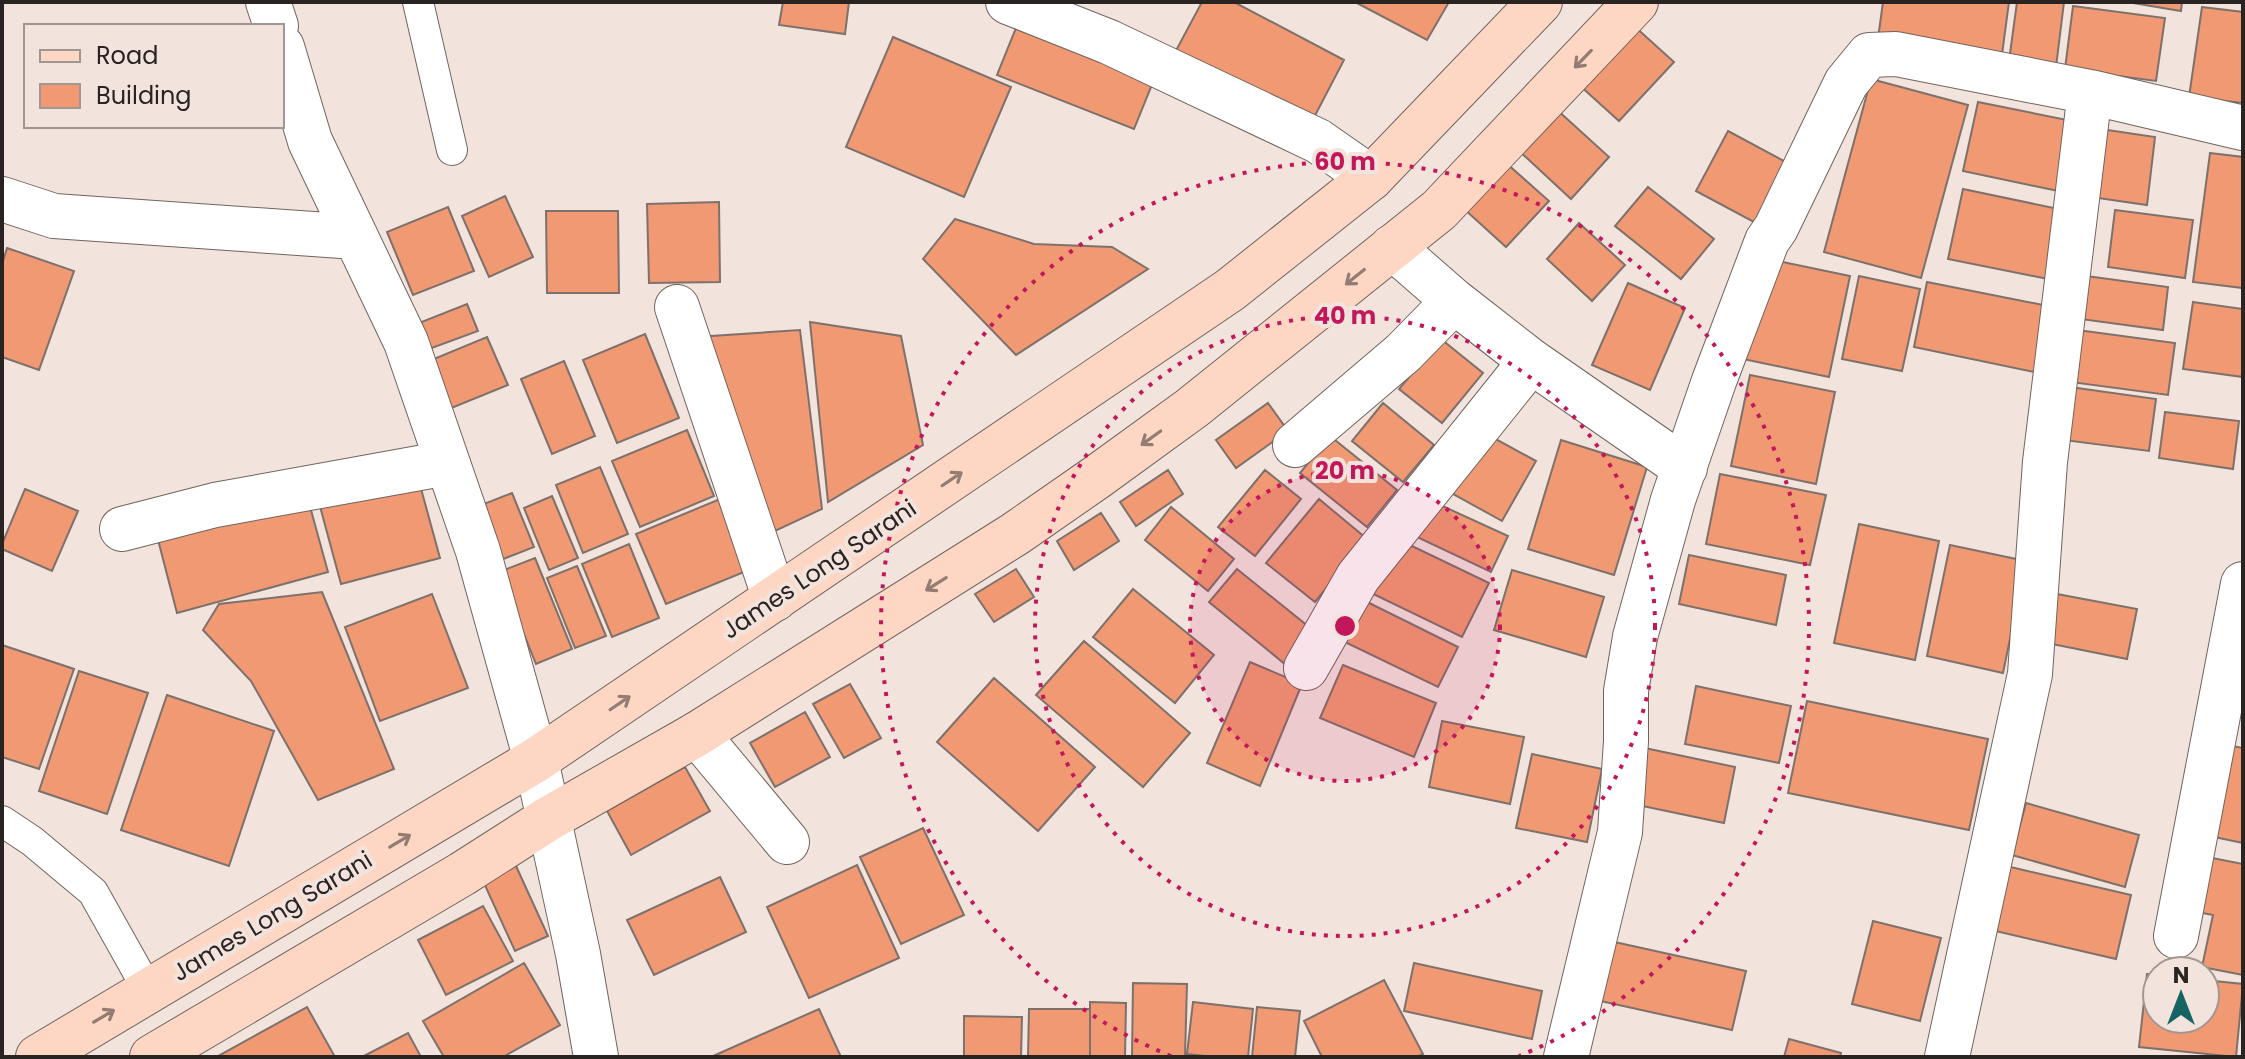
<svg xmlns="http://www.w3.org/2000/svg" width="2245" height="1059" viewBox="0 0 2245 1059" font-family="Poppins,sans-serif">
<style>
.building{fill:#f09973;stroke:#7e716b;stroke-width:2}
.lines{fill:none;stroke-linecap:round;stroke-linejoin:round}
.lane-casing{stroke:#70645e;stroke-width:32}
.street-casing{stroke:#70645e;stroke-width:46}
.secondary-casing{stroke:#70645e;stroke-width:46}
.lane{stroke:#fff;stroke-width:30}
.street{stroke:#fff;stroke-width:44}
.secondary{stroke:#fdd6c4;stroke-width:44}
.oneway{stroke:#937c72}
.ring{fill:none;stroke:#c2185b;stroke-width:4;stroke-dasharray:4 8}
.labels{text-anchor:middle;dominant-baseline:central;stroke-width:8;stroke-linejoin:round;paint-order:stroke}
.street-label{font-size:24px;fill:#292321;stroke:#f2e3dd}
.centre{fill:#c2185b;stroke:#f2e3dd;stroke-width:4}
.ring-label{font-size:24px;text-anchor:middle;font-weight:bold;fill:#c2185b;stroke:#f2e3dd;stroke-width:8;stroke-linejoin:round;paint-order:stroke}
</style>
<rect width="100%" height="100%" fill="#f2e3dd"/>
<path class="building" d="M783,2H849L845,34L779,25Z
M1202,2H1234L1344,60L1308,129L1172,58Z
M1355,2H1449L1427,40Z
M1883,2H2009L2001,62L1877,46Z
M2017,2H2064L2056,67L2009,61Z
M2127,2H2182L2181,11Z
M2073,6L2165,18L2156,81L2065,69Z
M2202,7L2243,12V103L2189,97Z
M1018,23L1155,77L1134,129L997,75Z
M1633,25L1674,62L1619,121L1578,84Z
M893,37L1011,87L964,197L846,147Z
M1871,79L1968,105L1921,278L1824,252Z
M1978,102L2077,122L2063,192L1963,171Z
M1555,108L1609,157L1571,199L1517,149Z
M2094,128L2155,137L2147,205L2084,196Z
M1728,131L1797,168L1765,228L1696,191Z
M2210,153L2243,157V288L2193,282Z
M1505,162L1549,201L1506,247L1463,208Z
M1648,187L1714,239L1681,279L1615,226Z
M1963,189L2068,211L2053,280L1948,259Z
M505,196L533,257L489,277L462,216Z
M719,202L720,282L649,283L647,204Z
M448,207L474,271L413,295L387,232Z
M2115,210L2193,220L2185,278L2108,267Z
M546,211H618L619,293H547Z
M955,219L1034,244L1112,247L1148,269L1016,355L923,259Z
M1579,223L1625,265L1592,301L1547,259Z
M7,248L74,271L39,370L2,357V264Z
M1764,258L1850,276L1829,377L1743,359Z
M2079,275L2168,287L2163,330L2073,318Z
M1859,276L1920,289L1902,371L1842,359Z
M1927,282L2058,308L2044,374L1914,347Z
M1628,283L1685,308L1650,390L1592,365Z
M2193,302L2243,309V377L2183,369Z
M467,304L478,331L429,349L419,323Z
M810,322L901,336L923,445L828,502Z
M2070,329L2175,343L2168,395L2063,381Z
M800,330L822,509L775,531L697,337Z
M645,334L679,418L617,443L583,360Z
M487,337L508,385L449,409L429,361Z
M1441,339L1483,373L1442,423L1399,389Z
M564,361L595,436L552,454L521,379Z
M1750,375L1835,392L1816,484L1731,466Z
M2063,386L2156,399L2149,451L2056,439Z
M1268,403L1288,431L1236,468L1216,440Z
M1383,403L1434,445L1403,482L1352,441Z
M2165,412L2239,421L2233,469L2159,458Z
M1470,425L1536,461L1502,521L1437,485Z
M687,430L714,496L640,527L612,461Z
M1330,436L1397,490L1367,527L1300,473Z
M1561,440L1647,467L1614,575L1528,549Z
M600,467L628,534L583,553L556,485Z
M1168,470L1183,494L1136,526L1120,502Z
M1265,470L1301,499L1255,556L1218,527Z
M417,474L440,558L341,584L318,499Z
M1720,474L1826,495L1810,565L1706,544Z
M25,489L78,511L52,571L2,549V544Z
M306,492L328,572L177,613L156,532Z
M512,493L534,547L498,561L476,507Z
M1414,493L1508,536L1491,572L1398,528Z
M552,496L578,558L549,570L524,508Z
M720,499L749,570L666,604L636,534Z
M1319,499L1367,539L1315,602L1266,563Z
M1171,507L1234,559L1208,591L1145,540Z
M1101,513L1119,541L1074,570L1057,541Z
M1859,524L1939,541L1915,660L1834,643Z
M1389,535L1489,583L1462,637L1363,589Z
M629,544L659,618L612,637L582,564Z
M1950,545L2026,561L2003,673L1927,656Z
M1689,555L1786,575L1776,625L1679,604Z
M535,558L572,649L536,664L499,572Z
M577,566L606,636L575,648L547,578Z
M1016,569L1034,597L994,622L975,594Z
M1237,569L1314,631L1286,665L1209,602Z
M1512,570L1604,597L1586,657L1494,630Z
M1133,589L1214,655L1175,703L1093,637Z
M1341,589L1458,647L1438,687L1320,630Z
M322,592L394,769L318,800L251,681L203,630L219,604Z
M432,594L468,688L380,721L345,627Z
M2057,594L2137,609L2127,659L2047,643Z
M1084,641L1190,733L1143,787L1036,695Z
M2,645L74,669L39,769L2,757Z
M1250,662L1302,684L1260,786L1207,763Z
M1343,665L1436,703L1414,757L1320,718Z
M79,671L148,693L107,814L39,791Z
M994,678L1095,767L1038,831L937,742Z
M850,684L881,738L844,758L813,704Z
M1696,686L1791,706L1779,763L1685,744Z
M167,695L274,731L229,866L121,830Z
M1807,701L1988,739L1969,830L1788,793Z
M805,712L830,757L775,787L750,743Z
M1442,721L1524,737L1510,804L1429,787Z
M2232,746L2243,748V843L2214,837Z
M1640,747L1735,767L1724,823L1628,803Z
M1532,754L1602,769L1587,842L1516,828Z
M685,767L710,811L631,855L607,811Z
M2026,803L2139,835L2125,887L2012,855Z
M923,828L964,915L901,944L860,857Z
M511,855L548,936L515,951L478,870Z
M2202,856L2243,864V975L2202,967L2213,915L2192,911Z
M857,865L899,958L809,998L767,907Z
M2002,865L2131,895L2116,959L1987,929Z
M720,877L746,932L654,975L627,920Z
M483,906L513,961L446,995L418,940Z
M1873,921L1941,938L1920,1021L1852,1004Z
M1610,941L1746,971L1732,1030L1596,1000Z
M524,963L560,1025L503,1057H444L423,1021Z
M1414,963L1542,991L1532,1039L1404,1011Z
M2147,974L2157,975V1019H2205V980L2243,984L2236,1057L2139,1047Z
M1384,980L1423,1054L1417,1057H1322L1304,1021Z
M1133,983L1187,984L1185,1057H1132Z
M1090,1002L1126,1003L1125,1057H1090Z
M1193,1002L1253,1009L1248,1057H1214L1187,1054Z
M307,1007L335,1057H218V1056Z
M1257,1007L1300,1011L1295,1057H1252Z
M819,1009L841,1057H711Z
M1029,1009H1090V1057H1028Z
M964,1016L1022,1017L1021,1057H964Z
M408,1033L421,1057H362Z
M1789,1039L1841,1053L1840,1057H1784Z"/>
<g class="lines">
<defs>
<path id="lane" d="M418,2L452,150
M2,821L32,841L93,892L148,990"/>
<path id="street" d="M268,2L276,26
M1008,2L1109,42L1318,141L1371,178
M282,47L310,141L406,342L478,551L536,760L578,954L596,1057
M2,199L54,216L356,237
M1392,247L1454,301
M677,307L775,599
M1295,445L1403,353L1454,301L1531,361L1685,468
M122,529L215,505L447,463
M1306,668L1358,577L1531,361
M697,734L787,842
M2176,936L2243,584
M1566,1057L1620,832L1626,741V691L1635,637L1673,500L1714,381L1767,241L1776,228L1846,83L1869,55L1896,54L2090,92L2243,128
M1947,1057L2030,674L2045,462L2090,92"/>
<path id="secondary" d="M38,1057L536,760L1230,290L1371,178L1540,2
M152,1057L462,874L548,819L697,734L1015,534L1097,477L1192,408L1439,210L1636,2"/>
</defs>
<use href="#lane" class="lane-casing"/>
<use href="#street" class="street-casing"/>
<use href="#secondary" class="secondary-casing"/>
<use href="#lane" class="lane"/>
<use href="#street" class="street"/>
<use href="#secondary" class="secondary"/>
</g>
<defs><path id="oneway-shaft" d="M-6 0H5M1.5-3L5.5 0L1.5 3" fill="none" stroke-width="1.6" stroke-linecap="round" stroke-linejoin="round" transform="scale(2)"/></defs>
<g class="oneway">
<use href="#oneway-shaft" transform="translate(1583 59) rotate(134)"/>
<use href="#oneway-shaft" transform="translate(1355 277) rotate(141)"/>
<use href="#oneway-shaft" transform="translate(1151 438) rotate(144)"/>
<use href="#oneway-shaft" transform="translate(952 479) rotate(-34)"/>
<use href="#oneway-shaft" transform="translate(936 584) rotate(148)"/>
<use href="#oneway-shaft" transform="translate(620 703) rotate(-34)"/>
<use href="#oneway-shaft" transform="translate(400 841) rotate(-31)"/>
<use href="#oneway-shaft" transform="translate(104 1016) rotate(-31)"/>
</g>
<circle cx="1345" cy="626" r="155" fill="#c2185b" fill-opacity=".12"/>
<g class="ring">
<circle cx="1345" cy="626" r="155"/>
<circle cx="1345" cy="626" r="310"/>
<path d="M1171 1056A464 464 0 1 1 1519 1056"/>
</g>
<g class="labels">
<g class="street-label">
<text transform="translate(819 569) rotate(-34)">James Long Sarani</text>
<text transform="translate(272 916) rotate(-31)">James Long Sarani</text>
</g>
</g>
<circle cx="1345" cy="626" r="12" class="centre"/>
<g class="ring-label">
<text x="1345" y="170">60 m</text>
<text x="1345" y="324">40 m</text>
<text x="1345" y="479">20 m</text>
</g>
<rect width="2245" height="1059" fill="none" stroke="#292321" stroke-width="8"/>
<rect x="24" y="24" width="260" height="104" fill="#f2e3dd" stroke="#a29692" stroke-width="2"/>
<rect x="40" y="50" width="40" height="12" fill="#fdd6c4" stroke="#a29692" stroke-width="2"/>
<text x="96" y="64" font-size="24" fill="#292321">Road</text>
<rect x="40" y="84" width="40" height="24" fill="#f09973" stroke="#a29692" stroke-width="2"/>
<text x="96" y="104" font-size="24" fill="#292321">Building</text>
<g transform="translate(2181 995)"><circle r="38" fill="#f2e3dd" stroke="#a29692" stroke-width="2"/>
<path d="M0-6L14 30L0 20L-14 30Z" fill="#156463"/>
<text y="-12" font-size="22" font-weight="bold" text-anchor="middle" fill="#292321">N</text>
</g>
</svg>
